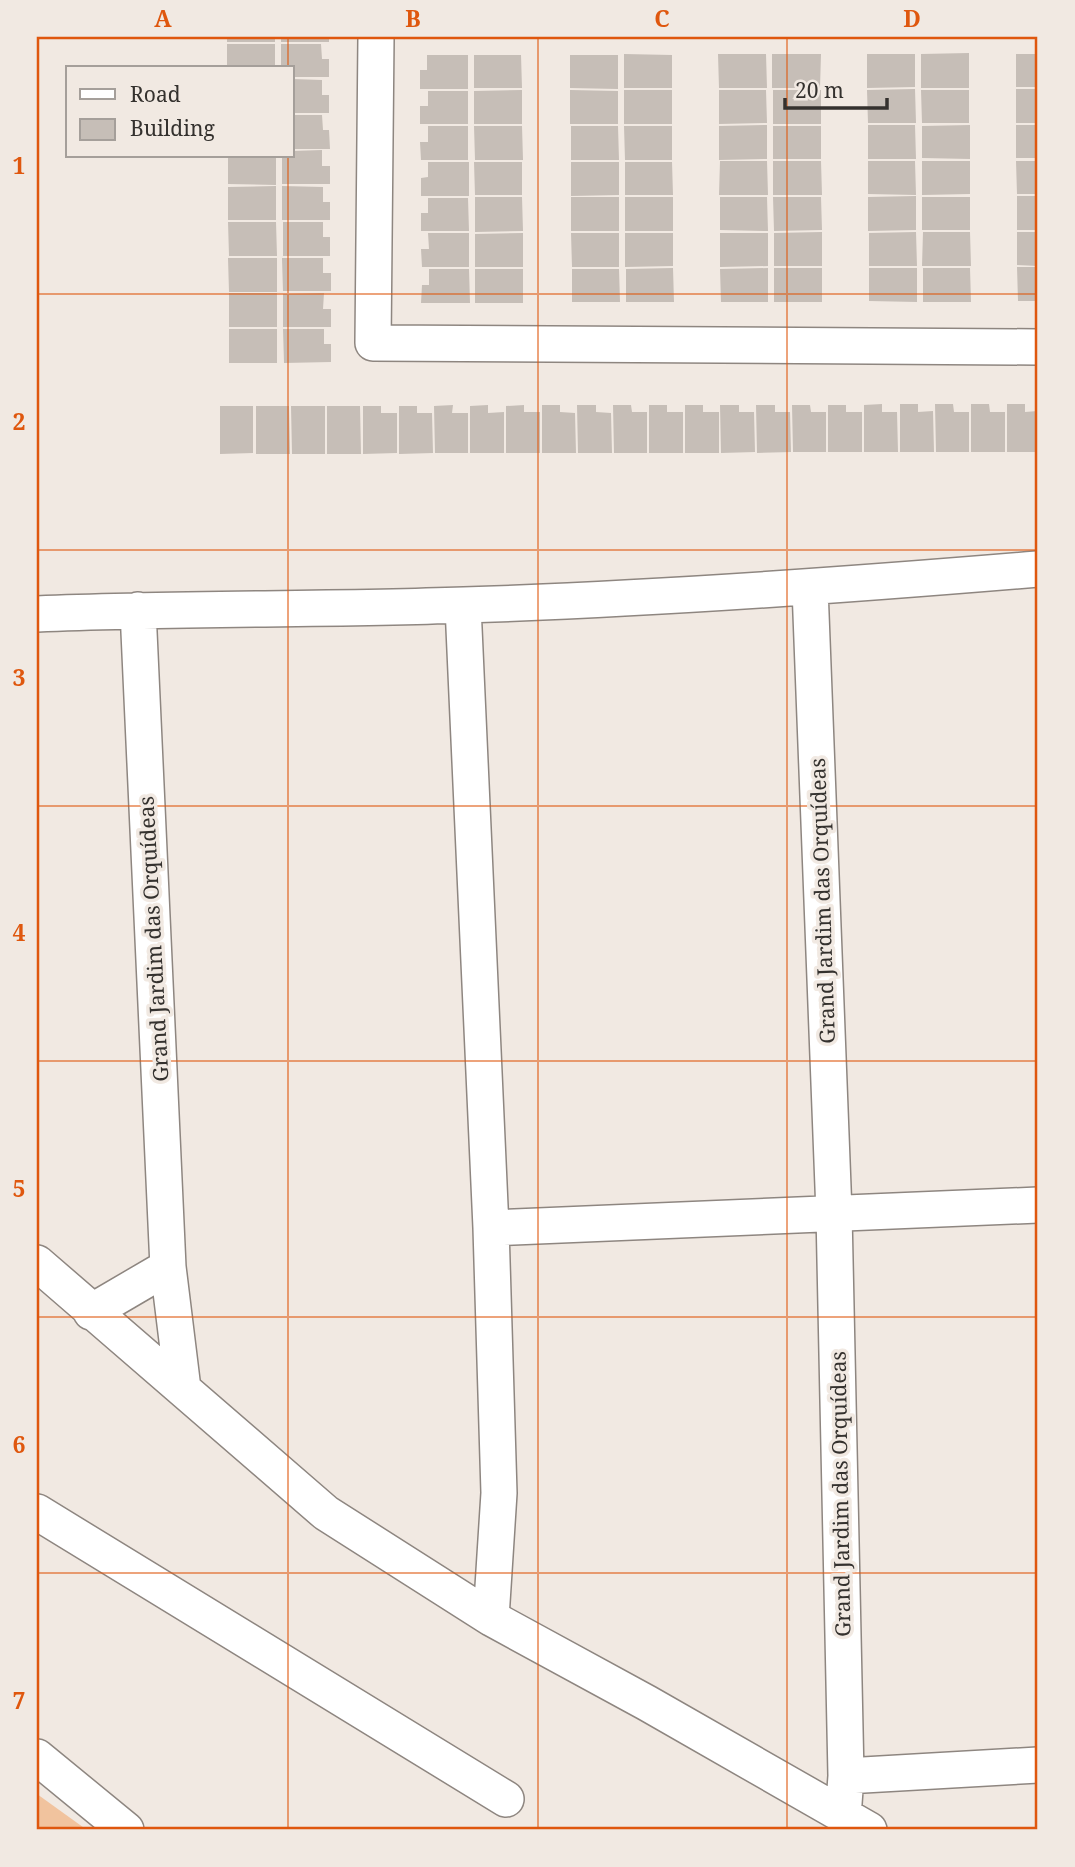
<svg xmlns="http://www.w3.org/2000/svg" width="1075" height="1867" viewBox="0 0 1075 1867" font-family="'Noto Serif',serif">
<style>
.green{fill:#f1c39e}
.building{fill:#c6beb7}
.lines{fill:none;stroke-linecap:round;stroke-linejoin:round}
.minor-casing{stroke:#8e8680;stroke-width:38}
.minor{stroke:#fff;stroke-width:35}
.grid{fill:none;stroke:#df570e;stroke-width:2;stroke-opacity:0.55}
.labels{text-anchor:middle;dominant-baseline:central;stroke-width:7;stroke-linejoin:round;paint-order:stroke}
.street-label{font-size:21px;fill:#34312e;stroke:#f1e9e2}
.neatline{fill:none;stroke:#df570e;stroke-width:2.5}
.grid-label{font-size:23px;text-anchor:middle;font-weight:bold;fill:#df570e}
</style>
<rect width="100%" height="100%" fill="#f1e9e2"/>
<path class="green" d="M37,1794L87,1830H37Z"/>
<path class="building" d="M227,37H275V42H227Z
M281,37H329V42H281Z
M227,44H275V68H227Z
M281,44H321L322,59H329V77H292V68H281Z
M969,53V88H921V54Z
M624,54L672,55V88H624Z
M718,54H766L767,88H719Z
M772,54H821L820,88H772Z
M867,54H915V87L867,88Z
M1016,54H1038V87H1016Z
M427,55H468V89H420V70H427Z
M474,55H521L522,88H474Z
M570,55H618V89L570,88Z
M292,79L322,80V95H329V113H292Z
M915,89L916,123H868L867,90Z
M1016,89H1038V123H1016Z
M522,90V124H474V91Z
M570,90L618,91V124H570Z
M624,90H672V124H624Z
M719,90H766L767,123L719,124Z
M773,90H821V124H773Z
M921,90H969V123H922Z
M428,91H468V124H420V106H428Z
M292,115H322L323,130H329L330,149H292Z
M767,125V159L719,160V126Z
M868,125H915L916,159H868Z
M970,125V159L922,158V126Z
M1016,125H1038V158H1016Z
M428,126H468V160H421L420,142H428Z
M474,126H522L523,160H475Z
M571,126H618L619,160H571Z
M624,126H672V160H625Z
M773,126H821V159H773Z
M322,150V166H330V184H282V156H292V151Z
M228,156H276V185L228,184Z
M720,161H767L768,195H719Z
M773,161H821L822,195H773Z
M868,161H915L916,195L868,194Z
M922,161H970V194L922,195Z
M1016,161H1038V194H1017Z
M428,162H469V196H421V178L428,177Z
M474,162H522V195H475Z
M571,162H619V195L571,196Z
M625,162H672L673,195H625Z
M276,186V220H228V187Z
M282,186L323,187V202H330V220H282Z
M916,196V230L868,231V197Z
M1017,196H1038V230H1017Z
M475,197H522L523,231L475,232Z
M571,197H619V231H571Z
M625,197H673V231H625Z
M720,197H767L768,231L720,230Z
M773,197H821L822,230L774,231Z
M922,197H970V230H922Z
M428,198H468L469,231H421V213H428Z
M228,222H276L277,256H229Z
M283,222H323V237H330V256H283Z
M822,232V266H774V233Z
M916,232L917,266H869V233Z
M923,232H970L971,266H922Z
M1017,232H1038V266L1017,265Z
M428,233H469V267H422L421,249H429Z
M523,233V267H475V234Z
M571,233H619V267H572Z
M625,233H673V266L625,267Z
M720,233H768V266L720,267Z
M228,258H277V292H229Z
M282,258H323V273H331V291H283Z
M1017,267H1038V301H1018Z
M673,268L674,302H626V269Z
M768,268V302H721L720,269Z
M774,268H822V302H774Z
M869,268H917V302L869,301Z
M923,268H970L971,302H923Z
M429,269H469L470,303H421L422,285H429Z
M475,269H523V303H475Z
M572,269H619L620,302H572Z
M229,293H277V327H229Z
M324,293L323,309H331V327H283V294Z
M229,329H277V363H229Z
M283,329H324V344H331V362L284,363Z
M882,404V412H897L898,452H864V405Z
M900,404H918V412L933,411L934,452H900Z
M935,404H953L954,412H969V452H936Z
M971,404H989L990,412H1005V452H971Z
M1007,404H1025V412L1038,411V452H1007Z
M453,405L452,413H468V453H435L434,406Z
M488,405V413L504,412V453H470V406Z
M524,405V412H540V453H506V406Z
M542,405H560V412L575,413L576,453H542Z
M577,405H596V412L611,413L612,453H578Z
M613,405H631L632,412H647V453H614Z
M649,405H667V412H683V453H649Z
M685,405H703V412H719V453H685Z
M720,405H739V412H754L755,452L721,453Z
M756,405H775V412H790L791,452L757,453Z
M792,405H810L811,412H826V452H793Z
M828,405H846V412H862V452H828Z
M220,406H253V453L220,454Z
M256,406H289L290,454H256Z
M291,406H325V454H292Z
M327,406H360L361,454H327Z
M363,406H381V413H397V453L363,454Z
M399,406H417V413H432L433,453L399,454Z"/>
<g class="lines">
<defs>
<path id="minor" d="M376,37L373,343L1038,347
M810,588L834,1213L846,1776L843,1817
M463,606L491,1228L499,1493L491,1618
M138,610L168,1267L183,1389
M37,614C179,608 322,610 464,605C656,599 847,585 1038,569
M491,1228L1038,1205
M37,1263L326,1513L491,1618L647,1703L869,1830
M91,1312L168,1267
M37,1512L506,1799
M37,1757L126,1830
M846,1776L1038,1765"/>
</defs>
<use href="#minor" class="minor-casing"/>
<use href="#minor" class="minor"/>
</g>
<path class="grid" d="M288,37V68M538,37V1830M787,37V1830M288,156V1830M37,294H1038M37,550H1038M37,806H1038M37,1061H1038M37,1317H1038M37,1573H1038"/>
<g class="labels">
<g class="street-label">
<text transform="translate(822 901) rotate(-92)">Grand Jardim das Orquídeas</text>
<text transform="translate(153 939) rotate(-93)">Grand Jardim das Orquídeas</text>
<text transform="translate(840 1494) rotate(-91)">Grand Jardim das Orquídeas</text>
</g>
</g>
<rect width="1075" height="1867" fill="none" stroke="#f1e9e2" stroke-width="77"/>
<rect x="66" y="66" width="228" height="91" fill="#f1e9e2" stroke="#a59f9a" stroke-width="2"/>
<rect x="80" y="89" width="35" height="10" fill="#ffffff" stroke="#a59f9a" stroke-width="2"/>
<text x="130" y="102" font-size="21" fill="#34312e">Road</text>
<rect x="80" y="119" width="35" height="21" fill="#c6beb7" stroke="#a59f9a" stroke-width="2"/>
<text x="130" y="136" font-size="21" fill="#34312e">Building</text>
<path d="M785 98v10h102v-10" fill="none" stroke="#34312e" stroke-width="3.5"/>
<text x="795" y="98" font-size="21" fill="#34312e" stroke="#f1e9e2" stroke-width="5" paint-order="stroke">20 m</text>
<rect x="38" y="38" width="998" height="1790" class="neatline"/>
<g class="grid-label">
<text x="163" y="27">A</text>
<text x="413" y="27">B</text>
<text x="662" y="27">C</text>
<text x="912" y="27">D</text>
<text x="19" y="174">1</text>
<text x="19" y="430">2</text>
<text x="19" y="686">3</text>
<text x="19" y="941">4</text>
<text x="19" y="1197">5</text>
<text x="19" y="1453">6</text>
<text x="19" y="1709">7</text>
</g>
</svg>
